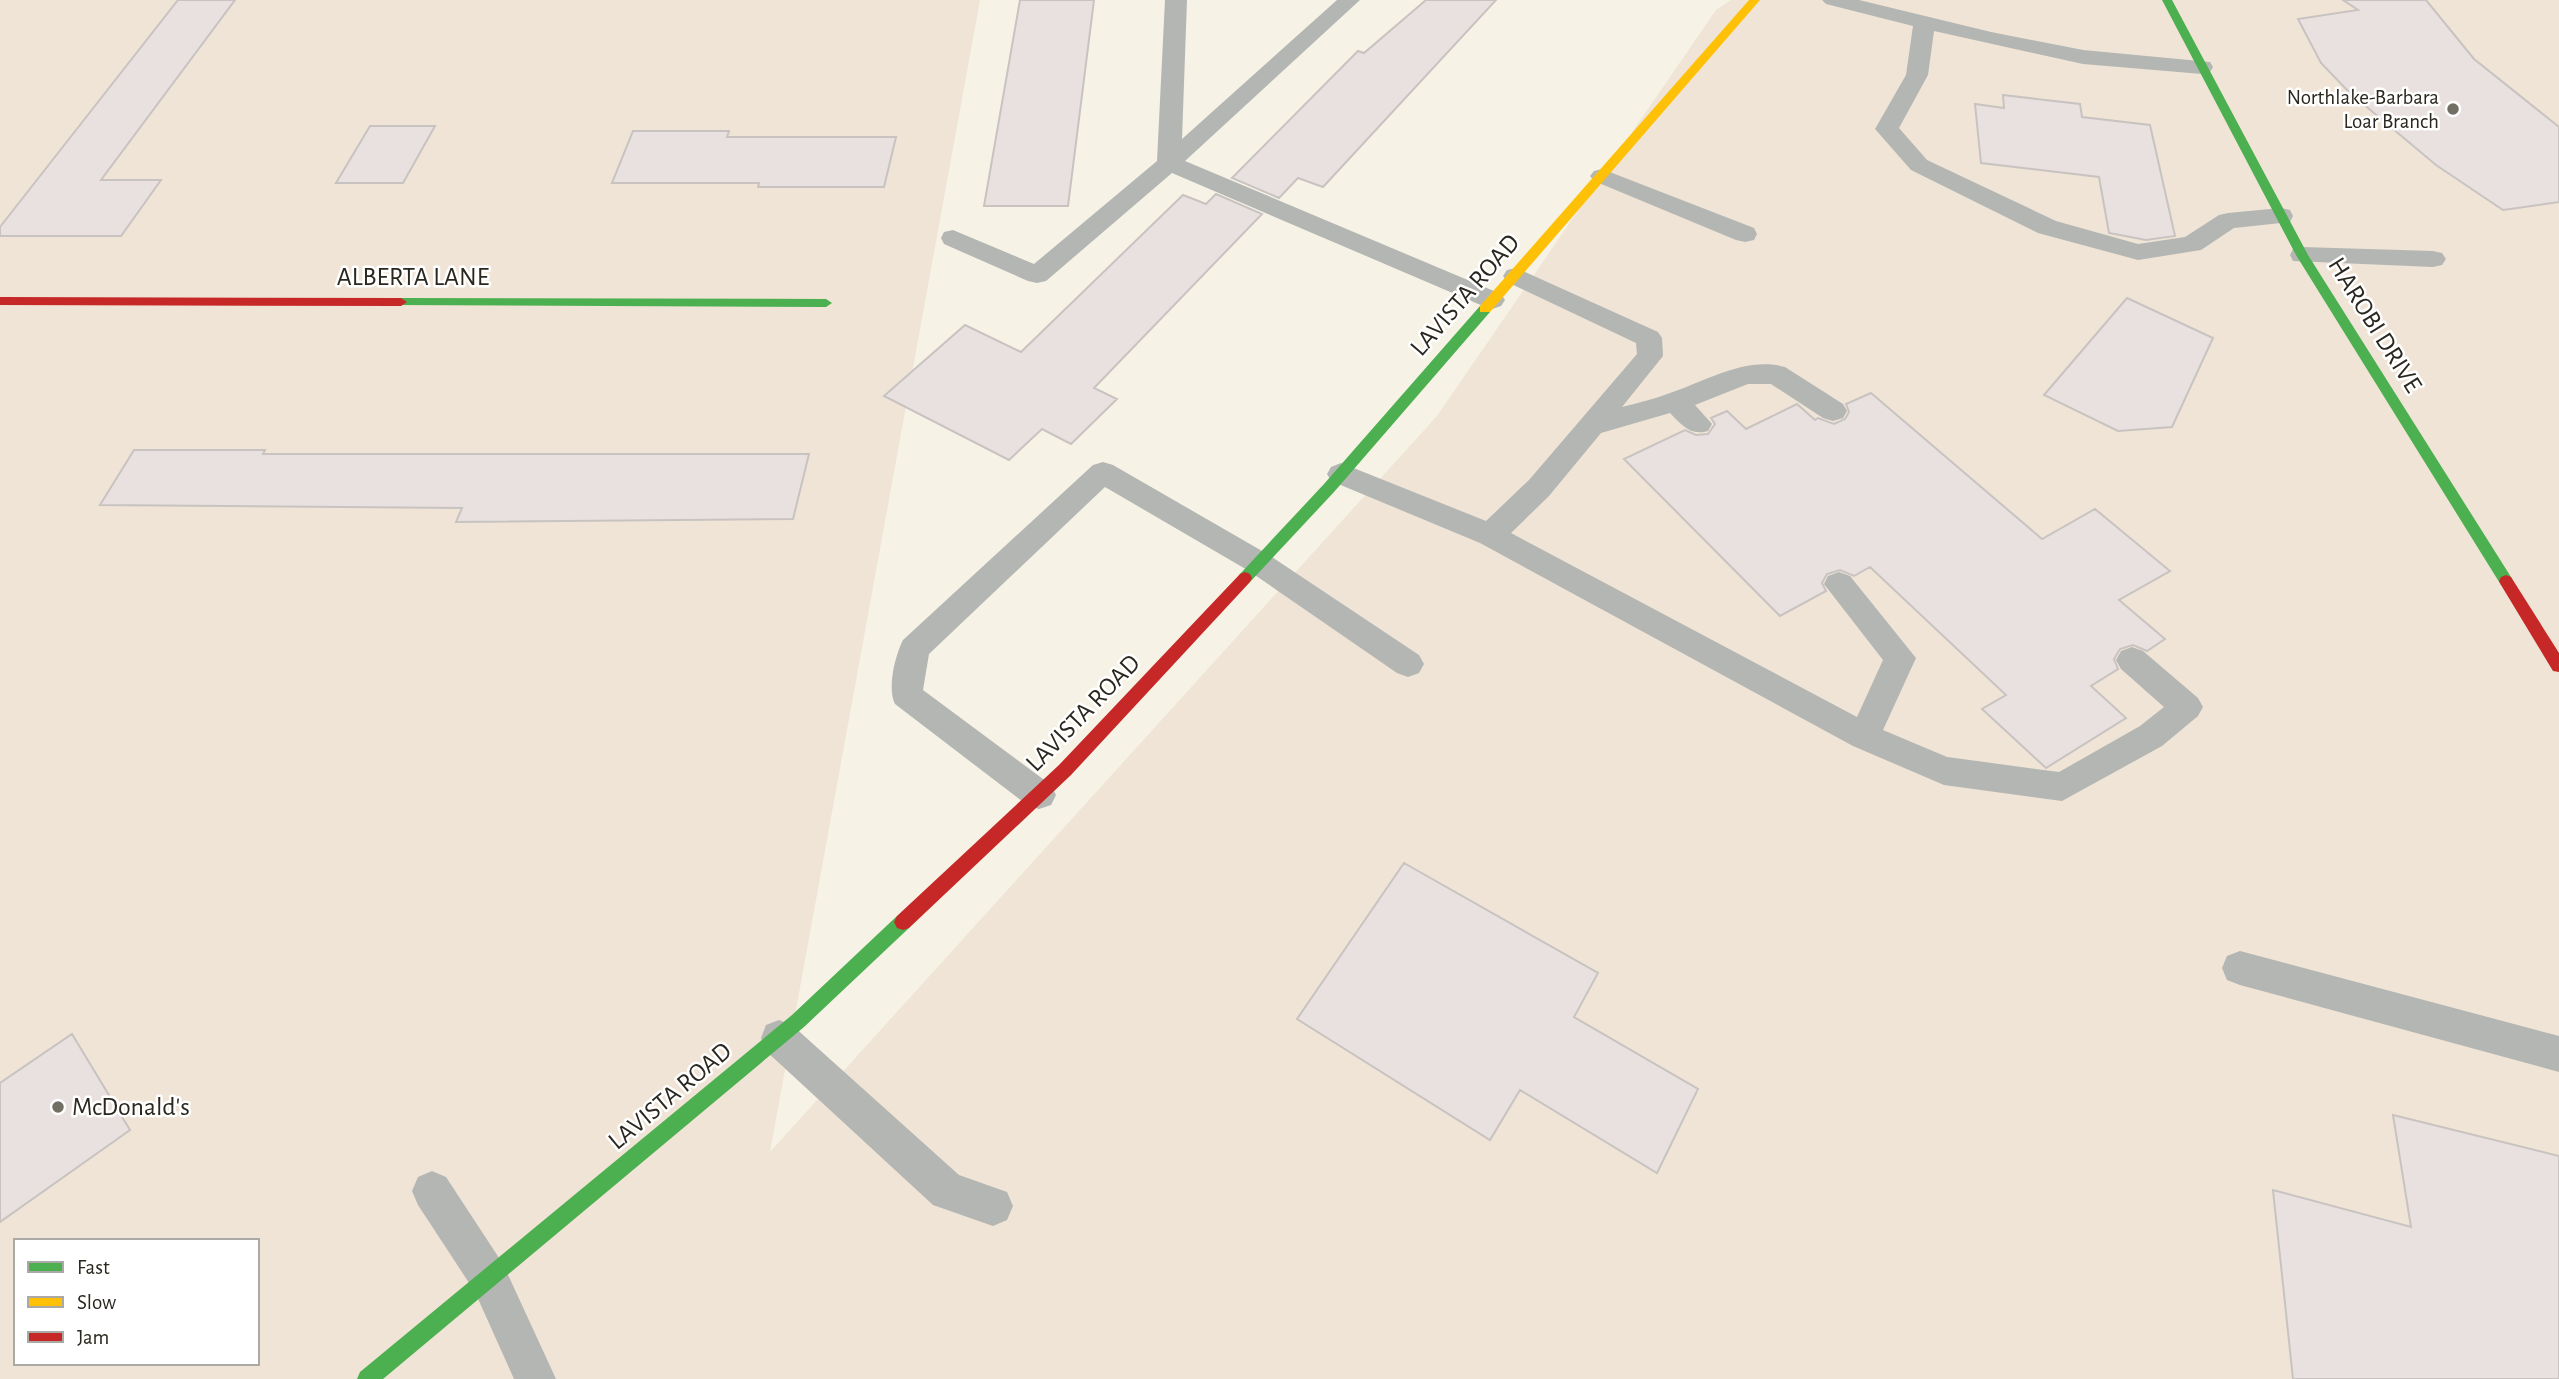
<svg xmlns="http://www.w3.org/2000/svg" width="2559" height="1379" viewBox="0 0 2559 1379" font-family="'Alegreya Sans',sans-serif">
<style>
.commercial{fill:#efe4d5;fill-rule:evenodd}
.building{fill:#e9e1e0;stroke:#c8c3c1;stroke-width:2}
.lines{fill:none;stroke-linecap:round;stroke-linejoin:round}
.lane{fill:#b4b6b3;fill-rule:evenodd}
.fast{fill:#4caf50;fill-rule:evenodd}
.slow{fill:#ffc107;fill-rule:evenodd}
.jam{fill:#c62828;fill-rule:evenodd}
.poi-dot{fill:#716e64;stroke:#fff;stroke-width:2.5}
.labels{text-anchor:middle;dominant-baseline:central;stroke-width:5;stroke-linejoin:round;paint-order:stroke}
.far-poi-label{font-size:21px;fill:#2a271e;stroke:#fff;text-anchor:end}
.street-label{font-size:26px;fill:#2a271e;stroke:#fff}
.poi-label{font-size:26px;fill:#2a271e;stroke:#fff;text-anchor:start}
</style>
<rect width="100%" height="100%" fill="#f6f2e5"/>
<path class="commercial" d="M0,0H980L770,1152L1437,416L1716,10L1731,0H2559V1379H0ZM16,1241H257V1363H16Z"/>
<path class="building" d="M178,0H235L101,180H161L121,236H0V227Z
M1020,0H1094L1068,206H984Z
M1426,0H1496L1323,187L1298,178L1279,198L1232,178L1358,51L1364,53Z
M2343,0H2426L2474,59L2559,127V202L2503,210L2436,165L2349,92L2321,63L2298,19L2358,10Z
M2003,95L2080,104L2082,117L2150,125L2175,236L2146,240L2109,233L2099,177L1981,163L1975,104L2004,108Z
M370,126H435L403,183H336Z
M633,131H729L727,137H896L884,187H758L759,183H612Z
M1216,194L1262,214L1094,388L1117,399L1071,444L1042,429L1009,460L884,396L965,325L1021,352L1183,195L1206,204Z
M2127,298L2213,338L2172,427L2118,431L2044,395Z
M1871,393L2042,539L2095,509L2170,571L2119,600L2165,639L2147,651L2133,645L2120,649L2114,659L2118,669L2091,686L2126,718L2046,768L1982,709L2006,695L1870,567L1854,576L1840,570L1827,574L1822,583L1826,591L1780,616L1624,459L1685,430L1696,435L1708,434L1715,424L1711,418L1727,411L1746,429L1797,404L1815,420L1818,418L1834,424L1845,419L1849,412L1846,404Z
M134,450H265L263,454H809L793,519L456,522L462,508L100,505Z
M1404,863L1598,973L1574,1017L1698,1089L1657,1173L1520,1090L1490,1140L1297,1019Z
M72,1034L130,1130L0,1222V1083Z
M2393,1115L2559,1156V1379H2293L2273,1190L2411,1227Z"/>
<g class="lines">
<path class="lane" d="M1165,0H1187L1182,139L1337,0H1360L1185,161L1501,294L1505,300L1501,306L1492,309L1483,306L1172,173L1046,281L1037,283L1028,281L944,244L941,238L944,232L953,230L1034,264L1157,161Z
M1822,0H1859L1991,32L2083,50L2210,62L2213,67L2210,72L2202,74L2083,64L1934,31L1928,75L1899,128L1927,160L2056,221L2138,244L2185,237L2219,215L2228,213L2281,208L2290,210L2293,216L2290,222L2234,228L2201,250L2138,260L2038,233L1911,170L1875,129L1906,75L1913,26L1826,4Z
M1602,169L1754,228L1757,234L1754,240L1745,242L1736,240L1594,181L1590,176L1594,171Z
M2302,247L2433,251L2442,253L2446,259L2442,265L2433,267L2293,261L2290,255L2293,249Z
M1516,268L1658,332L1662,338L1663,356L1622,407C1638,403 1654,399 1670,393C1706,381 1746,356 1785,367L1843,404L1847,411L1843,418L1833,421L1823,418L1771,384H1748L1695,405L1712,424L1708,431C1690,436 1682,425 1670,413L1601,433L1549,496L1511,533L1857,717L1883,660L1824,584L1828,576L1839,572L1850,576L1916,658L1883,730L1947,757L2059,772L2140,726L2164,707L2121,669L2116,660L2121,651L2132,647L2143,651L2198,698L2203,707L2198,716L2162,746L2062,801L1944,785L1853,746L1480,543L1331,481L1327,474L1331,467L1341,463L1486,521L1529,480L1637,354L1636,343L1507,282L1503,276L1507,270Z
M1103,462L1113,465L1269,555L1419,655L1424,664L1419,673L1408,677L1397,673L1249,571L1105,487L929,654L923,690L1051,785L1056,795L1051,805L1039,809L1027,805L895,704C887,688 895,656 903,640L1093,465Z
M2240,951L2559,1036V1072L2240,985L2227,980L2222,968L2227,956Z
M779,1020L792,1025L959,1175L1007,1192L1013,1206L1007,1220L993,1226L933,1205L766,1051L761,1038L766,1025Z
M432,1171L446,1177L503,1264L556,1379H514L475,1292L418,1205L412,1191L418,1177Z"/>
<path class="fast" d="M2162,0H2172L2308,255L2511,577L2513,581L2511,585H2501L2296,255Z
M401,298L826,299L832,303L826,307L396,305L395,302Z
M1485,305L1490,306V312L1334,492L1250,582H1240L1238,578L1240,574L1324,484L1480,306Z
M903,914L909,916L912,922L909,928L804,1027L383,1379H357L360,1372L792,1015L897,916Z"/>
<path class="slow" d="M1749,0H1760L1490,312H1480V306Z"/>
<path class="jam" d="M0,297L401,298L407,302L401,306L0,305Z
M1245,572L1250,574L1252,578L1250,582L1071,775L909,928L903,930L897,928L894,922L897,916L1059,765L1240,574Z
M2506,575L2511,577L2559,653V672L2553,671L2501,585L2499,581L2501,577Z"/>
</g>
<g class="poi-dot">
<circle cx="2453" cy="109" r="7"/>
<circle cx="58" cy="1107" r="7"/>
</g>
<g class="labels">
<g class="far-poi-label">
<text x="2439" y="97">Northlake-Barbara<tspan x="2439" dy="24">Loar Branch</tspan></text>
</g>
<g class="street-label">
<text x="413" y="277">ALBERTA LANE</text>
<text transform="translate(1465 295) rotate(-49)">LAVISTA ROAD</text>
<text transform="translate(2375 325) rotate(58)">HAROBI DRIVE</text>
<text transform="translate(1083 713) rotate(-46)">LAVISTA ROAD</text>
<text transform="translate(670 1096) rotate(-40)">LAVISTA ROAD</text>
</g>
<g class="poi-label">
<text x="72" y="1107">McDonald's</text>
</g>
</g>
<rect x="14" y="1239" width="245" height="126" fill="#ffffff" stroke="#aaa9a5" stroke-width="2"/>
<rect x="28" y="1262" width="35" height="10" fill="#4caf50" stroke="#aaa9a5" stroke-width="2"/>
<text x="77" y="1274" font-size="21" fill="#2a271e">Fast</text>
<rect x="28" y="1297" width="35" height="10" fill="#ffc107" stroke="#aaa9a5" stroke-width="2"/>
<text x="77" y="1309" font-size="21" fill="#2a271e">Slow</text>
<rect x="28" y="1332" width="35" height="10" fill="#c62828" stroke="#aaa9a5" stroke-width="2"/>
<text x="77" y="1344" font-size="21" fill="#2a271e">Jam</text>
</svg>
